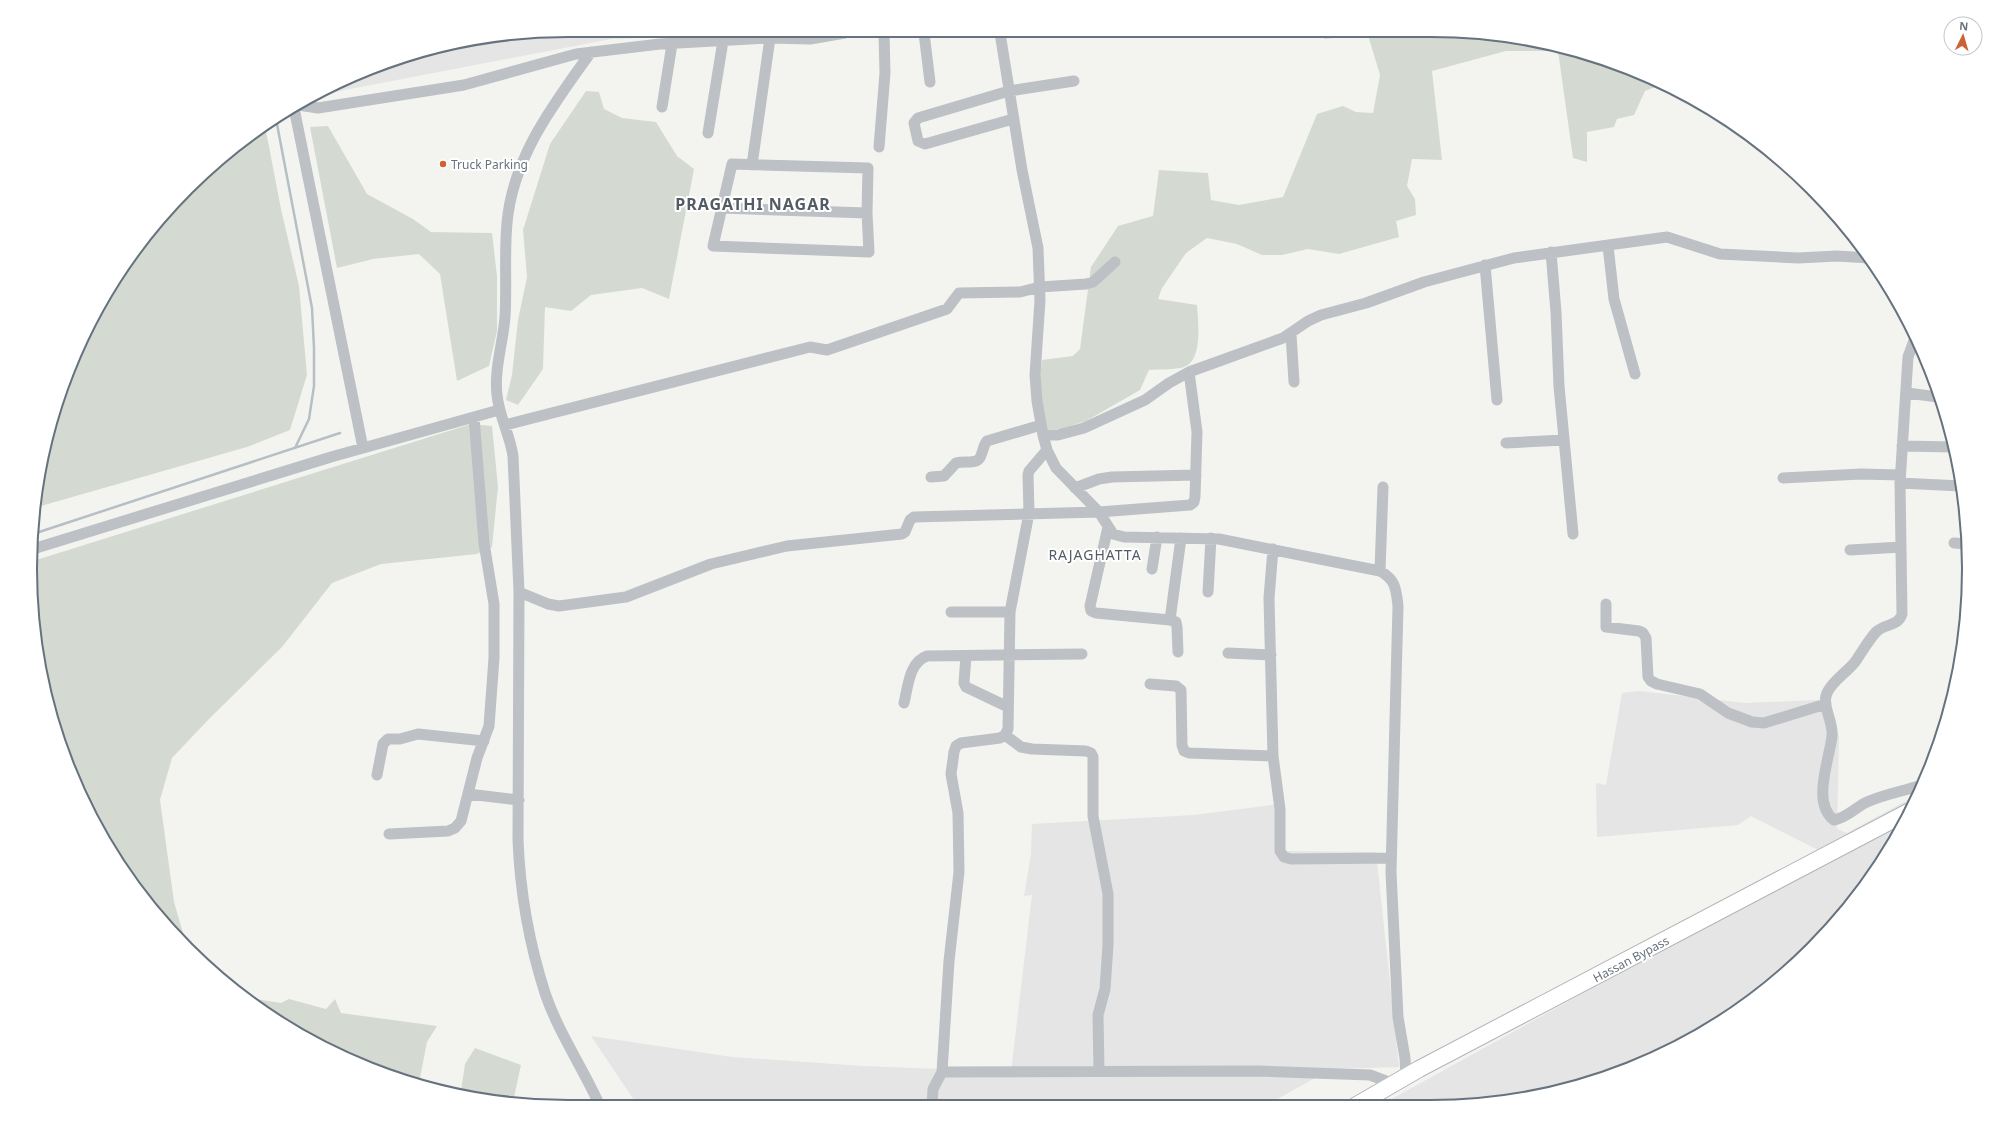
<svg xmlns="http://www.w3.org/2000/svg" width="1999" height="1137" viewBox="0 0 1999 1137" font-family="'Noto Sans',sans-serif">
<style>
.built{fill:#e4e5e4}
.green{fill:#d4dad2}
.lines{fill:none;stroke-linecap:round;stroke-linejoin:round}
.stream{stroke:#b6bfc4;stroke-width:2.5}
.highway-casing{stroke:#b2b5b8;stroke-width:18}
.minor{stroke:#bdc0c4;stroke-width:11}
.highway{stroke:#fff;stroke-width:16}
.rail{stroke:#a1a5aa;stroke-width:2.5;stroke-dasharray:6 3;stroke-linecap:butt}
.poi-dot{fill:#ce6235;stroke:#fff;stroke-width:1.5}
.labels{text-anchor:middle;dominant-baseline:central;stroke-width:4;stroke-linejoin:round;paint-order:stroke}
.poi-label{font-size:12px;fill:#66727e;stroke:#fff;text-anchor:start}
.street-label{font-size:12px;fill:#66727e;stroke:#fff}
.quarter-label{font-size:14px;letter-spacing:1px;fill:#535b64;stroke:#fff}
.district-label{font-size:16px;font-weight:bold;letter-spacing:1px;fill:#535b64;stroke:#fff}
.rim{fill:none;stroke:#66727e;stroke-width:2}
</style>
<rect width="100%" height="100%" fill="#f3f4f0"/>
<path class="built" d="M752,34L611,39L319,95L318,93L330,86L396,59L498,35Z
M1639,691L1745,703L1819,700L1839,736L1837,829L1847,833L1917,795L1878,867L1811,949L1700,1035L1603,1078L1466,1106H1379L1822,861L1820,851L1751,816L1738,825L1597,837L1596,783L1606,785L1622,693Z
M1279,804L1280,851L1376,852L1399,1067L1331,1069L1265,1106H1162V1101L1152,1106H638L591,1036L732,1057L863,1066L1011,1072L1032,895L1024,896L1031,854L1032,824L1194,815Z"/>
<path class="green" d="M1466,31L1603,59L1658,86L1645,91L1634,115L1617,119L1614,127L1587,132V162L1573,158L1558,51H1506L1432,71L1442,160L1412,159L1407,186L1415,199L1416,215L1396,221L1399,237L1339,254L1308,249L1282,255H1262L1237,244L1207,238L1186,253L1162,288L1158,299L1197,305C1198,322 1204,365 1180,368C1170,370 1159,369 1149,370L1140,390L1086,421L1061,429H1046L1039,384L1042,360L1073,356L1080,349L1091,267L1118,226L1153,216L1159,170L1208,173L1211,200L1239,205L1283,197L1317,114L1343,106L1356,112L1373,113L1380,75L1368,35L1324,39L1323,32Z
M586,91L599,92L604,109L622,118L656,122L677,156L694,169L669,299L642,288L591,295L571,311L545,307L543,369L518,405L506,400L512,375L518,320L527,277L523,230L550,144Z
M265,126L281,209L299,286L307,375L290,430L247,447L34,508L48,429L85,331L121,269L188,188L241,141Z
M328,126L367,194L413,219L431,232L492,233L497,276V331L489,366L457,381L440,274L419,254L373,259L337,268L310,127Z
M471,424L492,426L498,487L492,547L477,554L381,564L332,583L282,647L209,719L172,758L160,800L174,902L186,943L163,923L102,838L71,774L40,674L31,603L33,561Z
M249,998L281,1003L289,999L326,1009L335,999L341,1013L437,1026L427,1042L419,1083L396,1078L270,1016Z
M475,1048L521,1065L513,1102L461,1091L465,1064Z"/>
<g class="lines">
<path class="stream" d="M276,119L312,308L314,348V386L309,419L295,448
M33,534L340,433"/>
<defs>
<path id="highway" d="M1355,1106L1419,1069L1908,812"/>
</defs>
<use href="#highway" class="highway-casing"/>
<path class="minor" d="M924,33L930,82
M1000,33L1022,170L1038,248L1040,300L1035,375L1037,401L1043,435H1058L1084,428L1145,400L1169,383L1189,372L1283,338L1308,321L1321,315L1366,303L1424,282L1514,258L1667,237L1720,254L1798,258L1837,256L1869,258
M591,52C554,104 513,156 507,223C504,254 507,286 505,317C503,343 494,369 497,395C499,416 510,435 513,456L519,592L518,840C520,892 529,943 545,993C558,1032 583,1068 600,1106
M298,105L318,108L464,85L576,54L660,44L770,38L810,39L845,33
M662,107L672,44
M294,108L363,448
M1013,119L925,144L918,141L914,123L918,118L1009,91L1074,81
M708,133L723,41
M879,147L885,73L884,33
M732,164L868,168L867,213L869,252L713,246Z
M752,165L770,38
M721,208L867,213
M1608,246L1614,299L1635,374
M1551,252L1556,312L1559,386L1573,534
M1485,265L1497,400
M1291,334L1294,382
M1915,338L1908,357L1900,483L1902,614C1898,627 1885,623 1876,632C1868,641 1862,652 1855,662C1847,672 1834,680 1828,691C1820,704 1834,722 1832,736C1830,758 1811,803 1834,820C1847,818 1856,807 1867,802C1885,794 1904,791 1922,785
M1907,393L1938,397
M505,425L810,347L827,350L947,309L959,293L1020,292L1040,287L1086,284L1093,282L1115,262
M1043,435L1047,450L1056,468L1099,512L1113,534L1124,537L1219,539L1380,571C1396,580 1396,589 1398,606L1391,872L1398,1017L1405,1058L1406,1077
M1506,443L1564,440
M1902,446L1954,447
M931,477L944,476L956,463C963,461 970,463 976,461C983,459 982,446 987,441L1041,425
M1783,478L1861,474L1900,475
M1900,483L1961,486
M1075,488L1099,479L1112,477L1196,475
M1108,527L1090,606L1091,611L1096,613L1170,620L1181,538
M1954,543L1967,544
M33,549L331,457L499,410
M1273,549L1269,598L1273,756L1280,809V851L1284,857L1291,859L1391,858
M1850,550L1901,547
M1152,569L1157,537
M1380,571L1383,487
M519,592L548,604L559,606L626,597L711,564L787,546L902,534L905,532L910,520L914,517L1099,512L1190,505L1194,502L1195,497L1197,432L1189,372
M1208,592L1211,538
M1606,604V627L1639,631L1643,633L1646,638L1648,677L1651,681L1657,684L1700,694L1728,713L1752,722L1764,723L1826,704
M951,612H1010
M1170,620L1176,622L1177,627L1178,652
M1228,653L1271,655
M966,656L964,683L966,687L1008,707
M1150,684L1176,686L1181,690L1182,745L1184,751L1189,753L1273,756
M904,703C908,687 909,662 927,656L1082,654
M1005,735L1021,747L1032,749L1086,751L1091,753L1093,757V816L1108,894V945L1105,989L1098,1015L1099,1071
M377,775L383,744L388,739H400L418,734L484,741
M468,794L519,800
M389,834L448,831L455,828L461,821L477,758L489,726L494,658V604L484,543L474,417
M942,1072L1258,1071L1370,1075L1394,1084
M932,1106L933,1089L942,1072L949,961L959,872L958,813L951,774L954,752L956,746L961,743L1000,738L1005,735L1008,729L1010,612L1029,513L1028,475L1029,471L1047,450"/>
<use href="#highway" class="highway"/>
<path class="rail" d="M511,39L539,34"/>
</g>
<circle class="poi-dot" cx="443" cy="164" r="4"/>
<g class="labels">
<g class="poi-label">
<text x="451" y="164">Truck Parking</text>
</g>
<g class="street-label">
<text transform="translate(1631 959) rotate(-28)">Hassan Bypass</text>
</g>
<g class="quarter-label">
<text x="1095" y="554">RAJAGHATTA</text>
</g>
<g class="district-label">
<text x="753" y="204">PRAGATHI NAGAR</text>
</g>
</g>
<path d="M0 0H1999V1137H0ZM568 37H1431A531 531 0 0 1 1962 568V569A531 531 0 0 1 1431 1100H568A531 531 0 0 1 37 569V568A531 531 0 0 1 568 37Z" fill="#fff" fill-rule="evenodd"/>
<path class="rim" d="M568 37H1431A531 531 0 0 1 1962 568V569A531 531 0 0 1 1431 1100H568A531 531 0 0 1 37 569V568A531 531 0 0 1 568 37Z"/>
<g transform="translate(1963 36) rotate(5)"><circle r="19" fill="#ffffff" stroke="#c2c7cb"/>
<path d="M0-3L7 15L0 10L-7 15Z" fill="#ce6235"/>
<text y="-6" font-size="11" font-weight="bold" text-anchor="middle" fill="#66727e">N</text>
</g>
</svg>
